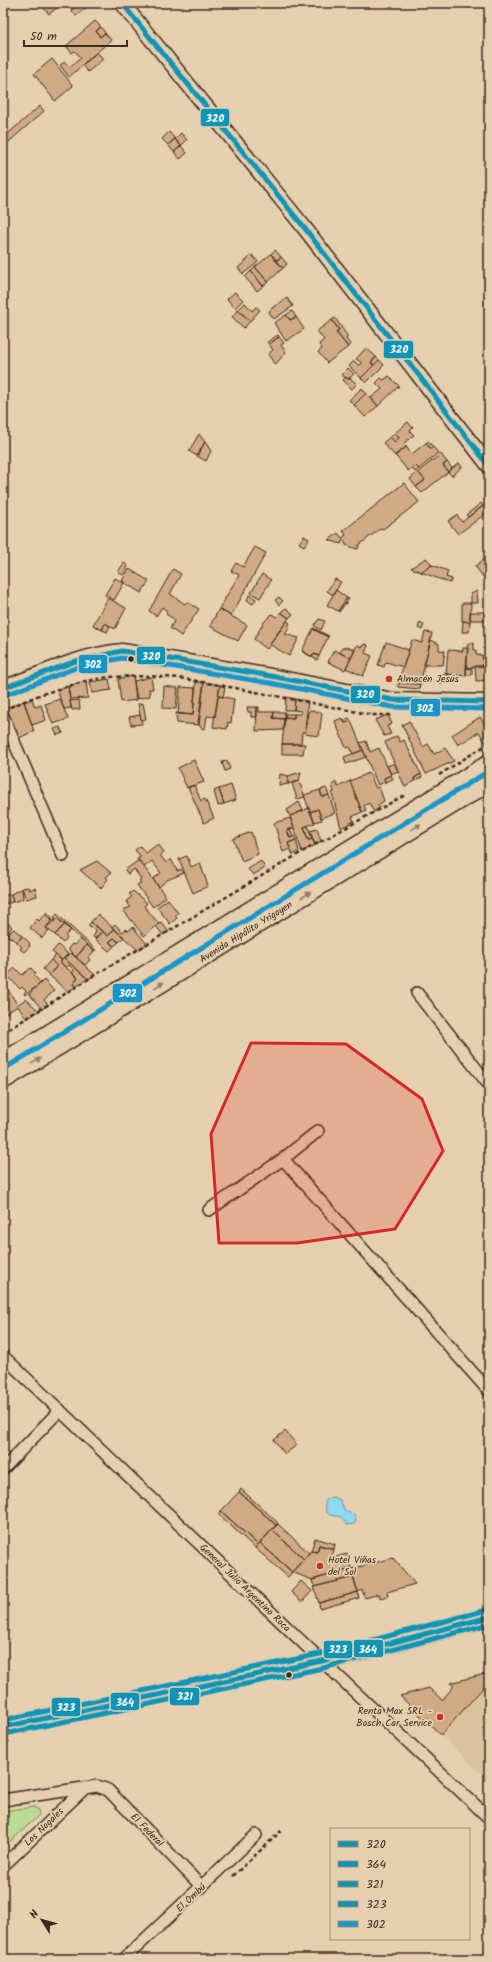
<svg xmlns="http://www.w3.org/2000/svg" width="492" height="1962" viewBox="0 0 492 1962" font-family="Kalam,sans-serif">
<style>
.built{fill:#dcc19e}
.green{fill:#bbda93;stroke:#7b8258}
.water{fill:#8fd9f0;stroke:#6d939c}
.building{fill:#d0aa84;stroke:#3b2a1e}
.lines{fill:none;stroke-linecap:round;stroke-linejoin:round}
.minor-casing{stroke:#3b2a1e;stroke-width:14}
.tertiary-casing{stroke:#3b2a1e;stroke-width:17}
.secondary-casing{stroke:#3b2a1e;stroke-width:19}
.primary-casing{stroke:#3b2a1e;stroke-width:21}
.path{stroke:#3b2a1e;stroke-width:2.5;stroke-dasharray:4 3;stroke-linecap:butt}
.minor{stroke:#e5cfae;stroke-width:11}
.tertiary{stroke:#e5cfae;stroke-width:14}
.secondary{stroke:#e5cfae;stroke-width:16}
.primary{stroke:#fbddab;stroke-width:18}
.bus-1-casing{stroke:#e5cfae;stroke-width:8}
.bus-2-casing{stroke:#e5cfae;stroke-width:8}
.bus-3-casing{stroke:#e5cfae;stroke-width:8}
.bus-4-casing{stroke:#e5cfae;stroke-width:8}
.bus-5-casing{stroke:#e5cfae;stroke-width:8}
.bus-1{stroke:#0f94b7;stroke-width:5}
.bus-2{stroke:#0f94b7;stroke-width:5}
.bus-3{stroke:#0f94b7;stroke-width:5}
.bus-4{stroke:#0f94b7;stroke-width:5}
.bus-5{stroke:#1796ca;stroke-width:5}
.oneway{fill:#907c66}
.marked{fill:#d62828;fill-opacity:0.2;stroke:#d62828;stroke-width:3;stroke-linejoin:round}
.bus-dot{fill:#3b2a1e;stroke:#e5cfae;stroke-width:1.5}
.poi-dot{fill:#c8321e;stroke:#e5cfae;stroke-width:1.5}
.labels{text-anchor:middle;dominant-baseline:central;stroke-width:3.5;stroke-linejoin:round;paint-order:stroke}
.poi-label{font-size:10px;fill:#3b2a1e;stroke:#e5cfae;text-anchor:start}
.street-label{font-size:10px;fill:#3b2a1e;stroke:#e5cfae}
.line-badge{stroke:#e5cfae;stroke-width:1.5}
.badge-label{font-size:11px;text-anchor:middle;font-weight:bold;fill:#fff}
</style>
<rect width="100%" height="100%" fill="#e5cfae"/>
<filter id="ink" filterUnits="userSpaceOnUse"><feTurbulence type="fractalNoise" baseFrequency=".025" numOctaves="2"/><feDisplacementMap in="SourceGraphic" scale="8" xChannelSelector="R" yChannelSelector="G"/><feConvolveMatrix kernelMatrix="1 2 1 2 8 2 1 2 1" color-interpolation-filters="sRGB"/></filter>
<g filter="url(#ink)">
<path class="built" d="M489,1681V1781L441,1735Z"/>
<path class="green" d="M34,1807L38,1810L39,1815L3,1848V1811Z"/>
<path class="water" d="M333,1497L340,1500L345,1511L355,1515L356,1521L354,1524L347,1525L341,1517L330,1515L326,1512L325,1502L328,1498Z"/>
<path class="building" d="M45,3H55L58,7L49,14L43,7Z
M70,3H88L89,5L76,16L71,10L74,8Z
M95,21L101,27L96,31L100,37L105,33L111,40L69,77L60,65L65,62L69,67L81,58L75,51L72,53L66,46Z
M101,27L105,33L100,37L96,31Z
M97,52L103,59L88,72L82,65Z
M52,59L73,86L55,101L34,74Z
M40,106L44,111L3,147V138Z
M169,132L175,139L168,145L162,139Z
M181,133L187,140L181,146L175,139Z
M175,139L181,146L174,152L168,145Z
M181,146L187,153L180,159L174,152Z
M275,250L281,257L276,261L271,254Z
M271,254L283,268L268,282L255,267Z
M252,255L258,262L243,274L238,268Z
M281,257L287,264L283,268L276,261Z
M255,267L268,282L263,286L251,271Z
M251,271L263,286L257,291L245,277Z
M235,292L243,300L235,308L227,299Z
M287,298L293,306L274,319L269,312L272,308Z
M245,303L252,311L256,307L260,310L250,321L238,310Z
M238,310L250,321L244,328L232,317Z
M292,311L296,317L290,320L286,315Z
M286,315L290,320L296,317L304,329L286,341L274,323Z
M335,318L348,337L346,339L351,345L348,347L336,332L339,330L332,320Z
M332,320L339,330L336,332L348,347L327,363L318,352L322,349L319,344L324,340L317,331Z
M278,335L279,337L269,344L267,342Z
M279,337L284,343L281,345L286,352L275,365L268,354L273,350L269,344Z
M366,348L376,357L371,363L374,365L361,378L349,366L354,361L359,366L362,363L356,359Z
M376,357L379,360L374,365L371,363Z
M379,360L384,365L366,383L361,378Z
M348,368L354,374L348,379L341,375Z
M389,376L399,386L378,406L371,398L382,389L376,383L381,378L384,380Z
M346,377L348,379L350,378L357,384L352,389L343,380Z
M362,388L366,393L354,405L349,400Z
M366,393L378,406L365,417L354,405Z
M408,422L413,428L410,431L414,435L404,443L407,446L395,456L383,443L390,437L395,442L399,438L395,433Z
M395,433L399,438L395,442L390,437Z
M199,434L205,442L197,456L189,451Z
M428,441L433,447L431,449L426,443Z
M205,442L211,451L206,461L197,456Z
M426,443L431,449L433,447L438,453L419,469L415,465L408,471L395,455L406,447L412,454Z
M441,454L447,462L443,465L448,472L422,493L416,487L425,480L418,472Z
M447,462L452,468L448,472L443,465Z
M459,463L462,467L452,476L448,472Z
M415,465L419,469L415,472L412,468Z
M418,472L425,480L416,487L410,479Z
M404,483L419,502L383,529L381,528L358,546L359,548L357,549L346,545L343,539L341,544L329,540L338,533L342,538L346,535L343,531Z
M481,503L483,506L468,517L466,515Z
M483,506L488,512L458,534L448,521L457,515L462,522Z
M304,536L309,539L304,546L299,543Z
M255,547L266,553L231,616L219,609L239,575L231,571L236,563L243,567Z
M489,556V580L487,582L475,566Z
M426,558L432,565L421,572L411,568Z
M124,563L128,566L123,575L118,572Z
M432,565L448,571L446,577L452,579L450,583L421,572Z
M129,569L149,581L141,593L122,581Z
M173,569L181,574L170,594L185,604L187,602L199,609L181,636L170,628L175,620L166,614L167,611L162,607L156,616L149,611Z
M262,574L271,580L260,598L251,593Z
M115,578L124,583L114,600L105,595Z
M335,579L341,582L333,595L327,591Z
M336,590L347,598L338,611L327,605Z
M477,591L478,603H471V594Z
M249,595L256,599L253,604L247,600Z
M279,597L283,601L279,605L275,600Z
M108,598L126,608L115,629L105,623L102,630L93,625Z
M347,598L349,599L339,612L338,611Z
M462,603H471L470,622L462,621Z
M286,608L293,614L289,618L281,612Z
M219,609L247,625L238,641L210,626Z
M281,612L289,618L267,649L254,639L264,622L272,614L276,617Z
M470,612H486V620H470Z
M319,619L325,621L321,630L314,626Z
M287,621L290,623L288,626L290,627L285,634L299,638L289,656L269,644Z
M463,621L470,622L469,632H462Z
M420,622L424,624L422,630L418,628Z
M105,623L110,626L107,632L102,630Z
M313,628L329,636L328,637L313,629Z
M313,629L328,637L319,656L314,654L312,657L302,651Z
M425,632L432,633L420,684L398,683L412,640L422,643Z
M431,640L439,644V650L445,651L443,665H424Z
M386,642L409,650L403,667L386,662L384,667L378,665Z
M468,643H474V650H476V655H482L483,666L466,668Z
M364,644L368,645L365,653L372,656L363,676L346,668L357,645L362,647Z
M347,647L355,650L351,658L340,653L342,648Z
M463,648H468L466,676L446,674L448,650L463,651Z
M334,650L351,658L345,670L328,662Z
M302,651L312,657L314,654L319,656L317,660Z
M489,654V666H483L484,655Z
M475,666H489V680L476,681Z
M466,668L472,669V675H466Z
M441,674H449L448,682L440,683Z
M133,676L137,700L121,702L118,679Z
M151,677L153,689H149L150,696L136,699L134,681Z
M109,679L111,690L92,693L90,682Z
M86,681L88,698L70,699L68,686Z
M196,682H204L199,725L177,723L176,713L193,715Z
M204,682L220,685L215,717L207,716L205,729L201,728L198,722Z
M398,683L420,684L419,689L398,687Z
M220,685L225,686L223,697L218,696Z
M68,686L71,708L64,709L57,690Z
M164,686L178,688L176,709L163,708Z
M180,687L195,688L193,715L178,714Z
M218,696L234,699L231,723L228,722L227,729L213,727Z
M286,697L295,699L294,710H285Z
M32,699L35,707L41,705L46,720L32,725L24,702Z
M60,699L68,719L53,724L45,704Z
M295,699L308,701L305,732H302L301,744H282L285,717L294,718V714H301V711L294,710Z
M79,700L80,709L72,710L70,701Z
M24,701L34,731L17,739L4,709Z
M143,703L146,719L141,720L138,704Z
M247,707H257V717H251V712H248Z
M257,707H259V712H274L273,718L284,719L283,730L256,731Z
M310,710L322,713L319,736L305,734L308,712Z
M274,712H285L284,719L273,718Z
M285,714H294V718L285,717Z
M140,715L142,724L131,725L129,717Z
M388,715L392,724L387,726L391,734L384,736L375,720Z
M480,717L485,725L489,723V743L487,745L479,732L458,745L452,735Z
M342,718L345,723L351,721L363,750L353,754L350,747L346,748L335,721Z
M349,718L351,721L345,723L344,720Z
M409,721L423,747L428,744L434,754L445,748L454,761L426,774L402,725Z
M60,727L63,733L57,735L54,729Z
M397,736L400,742L404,740L421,774L414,778L415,781L405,787L385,742Z
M366,741L370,752L379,748L391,775L384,778L385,782L378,785L360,743Z
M282,744H305L303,754H282Z
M363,750L366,757L346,764L344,757Z
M194,760L204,782L187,788L178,768Z
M227,761L230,769L225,771L222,762Z
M395,763L398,771L391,774L387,766Z
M301,772L299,781L288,784V776Z
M369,773L376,788L379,787L384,801L378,805L380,808L374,812L369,803L364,806L366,810L362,812L350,781Z
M280,774L288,776V784L279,786Z
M421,774L422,777L415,781L414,778Z
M391,775L393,779L385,782L384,778Z
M299,781L305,797L297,799L292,783Z
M350,781L362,812L352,817L354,821L341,828L332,793L334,792L332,785L336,782L338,787Z
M194,785L201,801L205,799L214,818L204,823L188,787Z
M231,785L236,800L224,804L219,789Z
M326,788L329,795L322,797L320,790Z
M219,789L224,804L218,806L214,791Z
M320,790L322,797L329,795L335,813L321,818L318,809L310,812L304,795Z
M299,802L303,811L290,816L287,810Z
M309,808L315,823L304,827L308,840L312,839L315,845L302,852L290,816Z
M318,809L322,820L314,822L310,812Z
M290,818L294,828L287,830L290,838L295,836L296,840L288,843L290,849L283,852L274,823Z
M308,826L312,839L308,840L304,827Z
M290,829L293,837L290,838L287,830Z
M317,829L321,841L315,845L310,831Z
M251,832L258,854L242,861L233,839Z
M296,840L299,851L293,855L288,843Z
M158,844L164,852L160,855L166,863L171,859L177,871L181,869L184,873L167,880L159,887L153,879L161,873L152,861L144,867L137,859L141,857L135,850L140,846L146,853Z
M187,856L191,867L200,863L208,886L193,893L179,859Z
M139,860L166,897L153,907L137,885L141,883L139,881L141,879L134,869L128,874L125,870Z
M97,861L111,873L106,877L108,879L101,888L80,870Z
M261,861L265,868L253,875L248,869Z
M28,887L29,890L35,888L37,896L26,899L22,888Z
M22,888L23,899L13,902L11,894Z
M133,891L147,903L144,906L159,924L144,936L123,910L131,907L126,901L132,897L129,894Z
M3,893L4,896L11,894L13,902L3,904Z
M168,899L178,913L175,916L177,918L170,924L157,907Z
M47,912L53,919L57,914L96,950L94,951L57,918L54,922L45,914Z
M45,914L52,920L46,928L49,930L42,938L30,928L37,919L39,921Z
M98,914L114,929L108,936L91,922Z
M57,918L65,924L55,935L46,928Z
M4,919L12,927L6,935L3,933Z
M91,922L97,927L94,930L88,926Z
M161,922L169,932L163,935L156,926Z
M65,924L71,930L65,936L67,938L63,943L55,935Z
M115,924L122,932L126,929L128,931L133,927L147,944L138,950L112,927Z
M97,927L102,931L95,939L93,937L96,932L94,930Z
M14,929L22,936L17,942L6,935Z
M114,929L124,937L119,942L114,938L109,942L114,946L109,951L95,939L102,931L108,936Z
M22,936L30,943L29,944L30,946L24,952L20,949L22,947L17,942Z
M114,938L119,942L114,946L109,942Z
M81,939L87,945L76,957L68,949L72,944L74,945Z
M58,945L68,954L62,960L52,952Z
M87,945L94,951L88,958L90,960L85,965L76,957Z
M71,953L95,975L88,979L64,958Z
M56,955L62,961L60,962L78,978L73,984L75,987L68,992L49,975L57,966L51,960Z
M64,958L88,979L75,987L73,984L78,978L72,973L74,970L69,965L66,968L60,962Z
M51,960L57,966L49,975L43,969Z
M15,968L22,975L31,968L36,974L34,976L41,983L25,995L24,993L26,991L22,987L20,989L7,975Z
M44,980L54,991L44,1000L49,1005L42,1009L29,994Z
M3,982L18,1006L3,1015Z
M26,999L39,1011L27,1019L17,1005Z
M285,1431L297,1445L285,1454L274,1440Z
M241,1489L278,1523L276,1525L239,1492Z
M239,1492L276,1525L258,1545L221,1511Z
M221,1511L258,1545L255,1548L218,1514Z
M278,1524L309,1553L304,1559L272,1530Z
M272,1530L304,1559L292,1572L260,1543Z
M315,1538L335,1544L334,1549L319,1545L317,1552L311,1551Z
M260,1543L292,1572L288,1577L255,1548Z
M319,1545L334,1549L332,1558L347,1554L351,1569L312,1580L292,1572L311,1551L317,1552Z
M393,1558L415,1584L387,1592L388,1596L380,1598L379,1594L365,1598L362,1590L358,1592L351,1569Z
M351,1569L353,1577L314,1587L312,1580Z
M353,1577L358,1592L319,1603L314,1587Z
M301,1581L312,1591L302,1602L291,1592Z
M358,1592L359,1598L320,1609L319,1603Z
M489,1673V1681L441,1735L400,1696L429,1688L442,1700L454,1686L450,1683Z"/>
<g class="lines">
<defs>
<path id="minor" d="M3,716L63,856
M417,993L489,1085
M283,1159L489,1391
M209,1210L283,1159L318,1131
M3,1356L322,1661L489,1818
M3,1469L60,1410
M3,1800L97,1786L108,1790L202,1887
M3,1866L85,1788
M124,1959L256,1835"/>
<path id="tertiary" d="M122,3L303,226L489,466
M3,688C41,674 80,655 122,651L271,676L393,700L489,702"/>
<path id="secondary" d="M3,1061L489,763
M3,1081L489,783"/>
<path id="primary" d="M3,1727L322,1661L489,1617"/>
</defs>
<use href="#minor" class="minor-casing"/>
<use href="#tertiary" class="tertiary-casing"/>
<use href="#secondary" class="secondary-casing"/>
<use href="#primary" class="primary-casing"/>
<path class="path" d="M10,707L42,694L86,681L108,677L150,676L179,678L225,686L373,715H393
M439,775L489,743
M3,1033L95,975L302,852L405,795
M233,1876L281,1831"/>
<use href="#minor" class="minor"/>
<use href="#tertiary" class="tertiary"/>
<use href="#secondary" class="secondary"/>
<use href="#primary" class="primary"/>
<defs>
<path id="bus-1" d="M122,3L303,226L489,466
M3,688L76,661L122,651L271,676L393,700L489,702"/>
<path id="bus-2" d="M3,1727L322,1661L489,1617"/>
<path id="bus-3" d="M4,1734L323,1668L489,1624"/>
<path id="bus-4" d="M3,1720L320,1654L487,1610"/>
<path id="bus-5" d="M5,695L78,667L122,658L270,683L392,707L489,709
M7,1067L489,771"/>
</defs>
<use href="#bus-1" class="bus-1-casing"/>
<use href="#bus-2" class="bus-2-casing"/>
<use href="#bus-3" class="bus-3-casing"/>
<use href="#bus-4" class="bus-4-casing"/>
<use href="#bus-5" class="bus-5-casing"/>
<use href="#bus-1" class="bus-1"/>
<use href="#bus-2" class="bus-2"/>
<use href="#bus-3" class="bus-3"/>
<use href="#bus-4" class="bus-4"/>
<use href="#bus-5" class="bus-5"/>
</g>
<defs><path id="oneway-solid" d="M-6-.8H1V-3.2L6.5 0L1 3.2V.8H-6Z"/></defs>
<g class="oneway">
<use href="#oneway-solid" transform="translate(416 827) rotate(-32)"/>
<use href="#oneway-solid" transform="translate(306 895) rotate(-32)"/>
<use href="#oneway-solid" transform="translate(159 985) rotate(-32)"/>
<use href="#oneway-solid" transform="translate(36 1061) rotate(-32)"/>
</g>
</g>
<path class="marked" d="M251,1043L346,1044L422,1099L443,1151L395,1229L297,1243H219L211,1134Z"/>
<g class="bus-dot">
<circle cx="131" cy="659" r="3.5"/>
<circle cx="289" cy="1675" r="3.5"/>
</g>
<g class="poi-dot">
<circle cx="389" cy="679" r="4"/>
<circle cx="320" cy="1566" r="4"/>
<circle cx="440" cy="1717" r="4"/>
</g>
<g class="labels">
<g class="poi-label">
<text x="397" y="679">Almacén Jesús</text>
<text x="328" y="1560">Hotel Viñas<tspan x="328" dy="12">del Sol</tspan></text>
<text x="432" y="1711" text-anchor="end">Renta Max SRL -<tspan x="432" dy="12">Bosch Car Service</tspan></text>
</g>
<g class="street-label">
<text transform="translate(246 932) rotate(-32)">Avenida Hipólito Yrigoyen</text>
<text transform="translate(245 1588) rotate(44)">General Julio Argentino Roca</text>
<text transform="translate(44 1827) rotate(-44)">Los Nogales</text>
<text transform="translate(147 1830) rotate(46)">El Federal</text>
<text transform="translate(191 1898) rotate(-43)">El Ombú</text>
</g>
</g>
<g class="line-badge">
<rect x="200" y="108" width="30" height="19" rx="4" fill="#0f94b7"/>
<rect x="383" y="340" width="31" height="19" rx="4" fill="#0f94b7"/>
<rect x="136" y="646" width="30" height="19" rx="4" fill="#0f94b7"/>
<rect x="78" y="654" width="30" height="20" rx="4" fill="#1796ca"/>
<rect x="350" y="685" width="31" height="19" rx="4" fill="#0f94b7"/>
<rect x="410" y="698" width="31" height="19" rx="4" fill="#1796ca"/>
<rect x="112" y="983" width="31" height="20" rx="4" fill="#1796ca"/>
<rect x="353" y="1639" width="31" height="19" rx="4" fill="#0f94b7"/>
<rect x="323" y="1640" width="30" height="19" rx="4" fill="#0f94b7"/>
<rect x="169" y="1687" width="31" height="19" rx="4" fill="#0f94b7"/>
<rect x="110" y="1692" width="30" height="19" rx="4" fill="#0f94b7"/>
<rect x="51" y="1697" width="30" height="20" rx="4" fill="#0f94b7"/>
</g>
<g class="badge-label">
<text x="215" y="122">320</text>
<text x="399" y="353">320</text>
<text x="151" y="660">320</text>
<text x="93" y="668">302</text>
<text x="365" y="698">320</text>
<text x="425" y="712">302</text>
<text x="128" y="997">302</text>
<text x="368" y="1653">364</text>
<text x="338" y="1653">323</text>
<text x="185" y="1700">321</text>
<text x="125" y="1706">364</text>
<text x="66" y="1711">323</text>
</g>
<rect width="492" height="1962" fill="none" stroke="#e5cfae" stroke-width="16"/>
<rect x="8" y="8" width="476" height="1946" fill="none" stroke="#3b2a1e" stroke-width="1.5" filter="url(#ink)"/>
<rect x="330" y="1828" width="140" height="112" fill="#e5cfae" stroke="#a18d74"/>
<rect x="338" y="1841" width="20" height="6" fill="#0f94b7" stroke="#a18d74"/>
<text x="366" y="1848" font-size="12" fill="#3b2a1e">320</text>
<rect x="338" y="1861" width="20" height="6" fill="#0f94b7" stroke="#a18d74"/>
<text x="366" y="1868" font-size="12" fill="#3b2a1e">364</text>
<rect x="338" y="1881" width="20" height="6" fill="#0f94b7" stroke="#a18d74"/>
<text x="366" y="1888" font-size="12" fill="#3b2a1e">321</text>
<rect x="338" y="1901" width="20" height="6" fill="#0f94b7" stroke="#a18d74"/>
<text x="366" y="1908" font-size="12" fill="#3b2a1e">323</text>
<rect x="338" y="1921" width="20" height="6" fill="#1796ca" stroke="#a18d74"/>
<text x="366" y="1928" font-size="12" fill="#3b2a1e">302</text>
<g transform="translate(42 1920) rotate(307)" stroke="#e5cfae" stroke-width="3" paint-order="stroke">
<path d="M0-3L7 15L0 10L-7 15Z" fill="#3b2a1e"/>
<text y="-6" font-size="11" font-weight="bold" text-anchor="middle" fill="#3b2a1e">N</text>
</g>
<path d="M24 40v6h103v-6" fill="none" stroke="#3b2a1e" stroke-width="2"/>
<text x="30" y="40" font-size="12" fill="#3b2a1e" stroke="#e5cfae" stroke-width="3" paint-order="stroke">50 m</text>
</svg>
